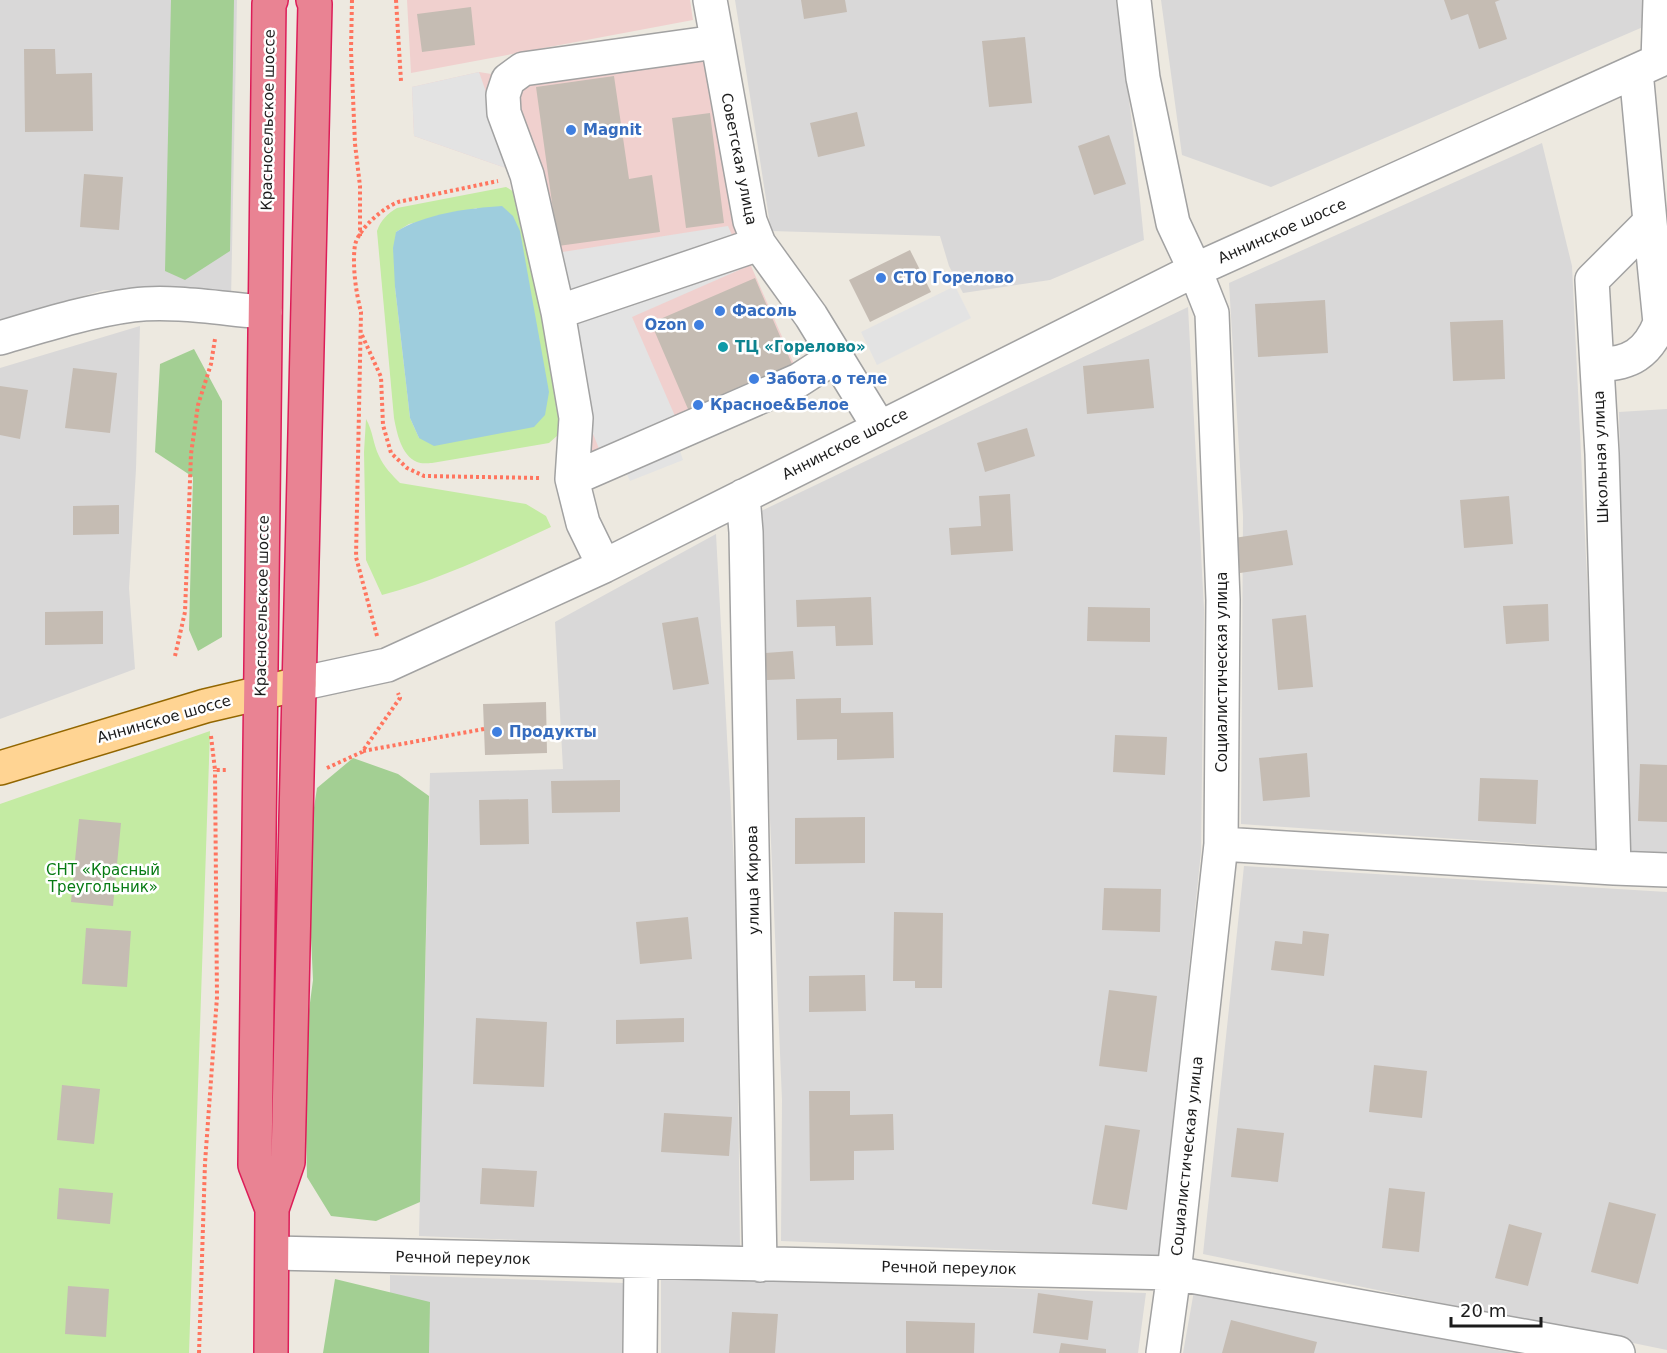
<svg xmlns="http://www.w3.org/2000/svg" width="1667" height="1353" viewBox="0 0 1667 1353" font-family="'DejaVu Sans',sans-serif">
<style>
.residential{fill:#d9d8d8}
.commercial{fill:#f0d0ce}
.grass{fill:#c4eba3;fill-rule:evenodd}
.forest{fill:#a3cf93}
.parking{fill:#e3e3e3}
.water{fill:#9ecddd}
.building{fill:#c5bcb3}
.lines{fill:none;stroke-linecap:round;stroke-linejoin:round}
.minor-casing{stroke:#a2a2a2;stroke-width:36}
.major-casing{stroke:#926600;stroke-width:36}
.highway-casing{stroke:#dc1d58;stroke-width:36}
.path{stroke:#ff755f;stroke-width:4;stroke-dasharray:3 3;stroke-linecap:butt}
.minor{stroke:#fff;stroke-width:33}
.major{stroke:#ffd493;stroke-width:33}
.highway{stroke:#e98393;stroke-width:33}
.shop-dot{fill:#3f7fe0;stroke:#fff;stroke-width:2}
.culture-dot{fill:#0f9aa8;stroke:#fff;stroke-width:2}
.labels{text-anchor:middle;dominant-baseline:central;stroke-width:5;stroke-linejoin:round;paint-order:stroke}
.street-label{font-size:15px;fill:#1b1b1b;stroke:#fff}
.shop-label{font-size:15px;font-weight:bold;fill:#366cbe;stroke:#fff;text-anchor:start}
.culture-label{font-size:15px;font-weight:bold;fill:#0d838f;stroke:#fff;text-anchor:start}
.park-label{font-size:15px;fill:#077b14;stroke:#fff}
</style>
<rect width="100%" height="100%" fill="#ede9e0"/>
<path class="residential" d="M0,0H237L231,300L104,290L0,320Z
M735,0H1116L1133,131L1144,240L1050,280L963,293L949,266L940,236L771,231Z
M1161,0H1643V27L1271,187L1182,155Z
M1542,143L1572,266L1600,849L1241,824L1243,516L1229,283Z
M1188,307L1204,609L1201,852L1159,1257L781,1241L782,1100L757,513Z
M140,326L136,469L129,588L135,669L0,719V368Z
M1667,409V857L1628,855L1619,412Z
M716,534L736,902L740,1249L419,1236L430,773L563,769L555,622Z
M1244,866L1667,892V1350L1203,1254Z
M390,1275L624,1283L622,1353H390Z
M661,1276L1146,1293L1138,1353H661Z
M1194,1291L1513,1353H1183Z"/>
<path class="commercial" d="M407,0H690L693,20L411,73Z
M709,55L734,227L805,389L597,480L514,171L414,136L412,87L479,72L535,81Z"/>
<path class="grass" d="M506,187L523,197L562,423L558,435L549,443L432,463C428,463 421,464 417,462C401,455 397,433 394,418L377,231C381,220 387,214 397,208ZM477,208L419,438L410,418L395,287L396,232L409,224Z
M366,419C373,431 373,444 379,456C384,467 392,475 400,483L526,504L546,516L551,527C495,553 442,579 382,595L366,560L364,452Z
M210,731L189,1353H0V804Z"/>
<path class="forest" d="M171,0H234L230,251L185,280L165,271Z
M194,349L222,401V637L198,651L189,630L193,477L155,452L160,364Z
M353,758L398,774L429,796L420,1202L376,1221L331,1216L307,1177L304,1048L313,980L307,853L317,788Z
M335,1279L430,1302L429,1353H323Z"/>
<path class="parking" d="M479,72L514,171L414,136L412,87Z
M728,226L746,267L632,317L678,423L602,456L576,392L556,253Z
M955,286L971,318L877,365L861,332Z
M677,442L683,460L630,481L622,463Z"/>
<path class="water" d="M502,206L513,216L520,231L549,392L545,415L534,427L434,446L419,438L410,418L395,287L393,248L396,232C423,214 470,208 502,206Z"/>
<path class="building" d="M801,0H845L847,12L804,19Z
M1444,0H1500L1495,2L1507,39L1479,49L1468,14L1451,20Z
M471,7L475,45L422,52L417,14Z
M1025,37L1032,103L989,107L982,41Z
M24,49H55L56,74L92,73L93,131L25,132Z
M614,76L629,179L652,175L660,232L558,246L536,87Z
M857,112L865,146L818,157L810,123Z
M710,113L724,223L686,228L672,118Z
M1109,135L1126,184L1094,195L1078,146Z
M84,174L123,177L119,230L80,227Z
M910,250L931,292L870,322L849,280Z
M755,278L795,371L691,416L651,323Z
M1325,300L1328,353L1258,357L1255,304Z
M1503,320L1505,379L1453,381L1450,322Z
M1149,359L1154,408L1087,414L1083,366Z
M73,368L117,373L110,433L65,428Z
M0,386L28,390L20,439L0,435Z
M1027,428L1035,456L985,472L977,443Z
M1010,494L1013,551L951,555L949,528L981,526L979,496Z
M1509,496L1513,544L1464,548L1460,500Z
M119,505V534L73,535V506Z
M1287,530L1293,565L1240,573L1234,538Z
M871,597L873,645L836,646L835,626L797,627L796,600Z
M1548,604L1549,641L1506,644L1503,606Z
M1088,607L1150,608V642L1087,641Z
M103,611V644L45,645V612Z
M1306,615L1313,687L1278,690L1272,619Z
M698,617L709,684L673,690L662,623Z
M793,651L795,679L767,680L765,653Z
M841,698V713L893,712L894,758L837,760V739L797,740L796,699Z
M546,702L547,753L485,755L483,704Z
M1115,735L1167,737L1165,775L1113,772Z
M1307,753L1310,797L1263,801L1259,758Z
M1640,764L1667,765V822L1638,821Z
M1480,778L1538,780L1536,824L1478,821Z
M620,780V812L552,813L551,781Z
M528,799L529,844L480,845L479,800Z
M865,817V863L795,864V818Z
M79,819L121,823L113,906L71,902Z
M1104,888L1161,889L1160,932L1102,930Z
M894,912L943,913L942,988H915V981H893Z
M688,917L692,959L640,964L636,922Z
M86,928L131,931L127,987L82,984Z
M1303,931L1329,934L1324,976L1271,970L1275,941L1302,944Z
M865,975L866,1011L809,1012V976Z
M1109,990L1157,996L1147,1072L1099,1066Z
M476,1018L547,1022L544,1087L473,1084Z
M684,1018V1042L616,1044V1020Z
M1374,1065L1427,1071L1422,1118L1369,1112Z
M62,1085L100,1089L94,1144L57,1140Z
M809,1091H850V1115L893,1114L894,1150L854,1151V1180L810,1181Z
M664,1113L732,1117L729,1156L661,1152Z
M1105,1125L1140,1130L1127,1210L1092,1204Z
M1237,1128L1284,1133L1278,1182L1231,1177Z
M482,1168L537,1171L534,1207L480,1204Z
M59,1188L113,1193L110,1224L57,1219Z
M1389,1188L1425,1192L1419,1252L1382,1248Z
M1609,1202L1656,1214L1638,1284L1591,1272Z
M1509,1224L1542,1233L1528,1286L1495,1278Z
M68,1286L109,1289L106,1337L65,1334Z
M1038,1293L1093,1301L1088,1340L1033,1333Z
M732,1312L778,1314L775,1353H729Z
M1231,1320L1317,1342L1314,1353H1222Z
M906,1321L975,1323L974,1353H906Z
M1061,1343L1106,1349V1353H1059Z"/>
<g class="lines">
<defs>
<path id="minor" d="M710,0L750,221L759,244L811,316L879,427
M1134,0L1143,78L1173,223L1195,270L1212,313L1223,600L1221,844L1174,1273L1163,1353
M1658,61L1660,0
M558,312L759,244
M0,338C44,325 88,311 133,305C173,300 224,309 265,312
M1597,364C1630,365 1648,353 1660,323L1650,222
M572,479L799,380L836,356
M743,496L746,532L760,1265
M604,566L583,523L572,479L576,418L558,312L527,175L504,113L503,95L508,80L523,69L716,42
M299,684L387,665L604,566L1195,270L1667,57
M1221,844L1614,868L1667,870
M1614,868L1602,454L1592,280L1650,222L1636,71
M273,1253L1174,1273L1618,1353
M640,1353L641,1262"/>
<path id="major" d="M0,768L205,706L299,684"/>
<path id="highway" d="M271,0L269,4L255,1165L272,1209
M271,1353L272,1209L288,1162L315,4L313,0"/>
</defs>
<use href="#minor" class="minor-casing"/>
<use href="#major" class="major-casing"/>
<use href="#highway" class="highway-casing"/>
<path class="path" d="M352,0L351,50L355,144L360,186V236
M396,0L401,81
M362,335L381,377L383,425L391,453L407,468L424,476L540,478
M377,636L356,557L361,312C356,293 352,265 355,245C359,228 383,208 398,202L498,181
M175,656L185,612L191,454L198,405L211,364L215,339
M211,736L215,770H228
M363,751L484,729
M327,768L362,752L400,698L398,693
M199,1353L205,1163L217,997L215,770"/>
<use href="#minor" class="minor"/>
<use href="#major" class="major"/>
<use href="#highway" class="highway"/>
</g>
<g class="shop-dot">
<circle cx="571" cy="130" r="6"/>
<circle cx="881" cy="278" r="6"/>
<circle cx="720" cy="311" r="6"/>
<circle cx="699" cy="325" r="6"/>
<circle cx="754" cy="379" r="6"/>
<circle cx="698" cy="405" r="6"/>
<circle cx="497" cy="732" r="6"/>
</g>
<circle class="culture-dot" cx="723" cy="347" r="6"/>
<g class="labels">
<g class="street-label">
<text transform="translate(268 120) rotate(-89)">Красносельское шоссе</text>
<text transform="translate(739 159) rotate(79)">Советская улица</text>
<text transform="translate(1282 231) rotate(-24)">Аннинское шоссе</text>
<text transform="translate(845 444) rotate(-27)">Аннинское шоссе</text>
<text transform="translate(1601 457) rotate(-92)">Школьная улица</text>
<text transform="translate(262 606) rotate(-89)">Красносельское шоссе</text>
<text transform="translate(1222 672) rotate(-90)">Социалистическая улица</text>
<text transform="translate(164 719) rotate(-16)">Аннинское шоссе</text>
<text transform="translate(753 880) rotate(-91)">улица Кирова</text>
<text transform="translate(1187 1156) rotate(-84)">Социалистическая улица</text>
<text transform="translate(463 1258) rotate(1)">Речной переулок</text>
<text transform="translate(949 1268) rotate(1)">Речной переулок</text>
</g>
<g class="shop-label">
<text x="583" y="130">Magnit</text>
<text x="893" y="278">СТО Горелово</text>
<text x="732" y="311">Фасоль</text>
<text x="687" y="325" text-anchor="end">Ozon</text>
<text x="766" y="379">Забота о теле</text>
<text x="710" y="405">Красное&amp;Белое</text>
<text x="509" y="732">Продукты</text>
</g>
<g class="culture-label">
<text x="735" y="347">ТЦ «Горелово»</text>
</g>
<g class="park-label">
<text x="103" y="870">СНТ «Красный<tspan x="103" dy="17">Треугольник»</tspan></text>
</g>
</g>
<path d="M1451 1317v9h90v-9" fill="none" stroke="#1b1b1b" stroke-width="3"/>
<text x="1460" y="1317" font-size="18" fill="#1b1b1b" stroke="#ffffff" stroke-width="4.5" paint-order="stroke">20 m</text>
</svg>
